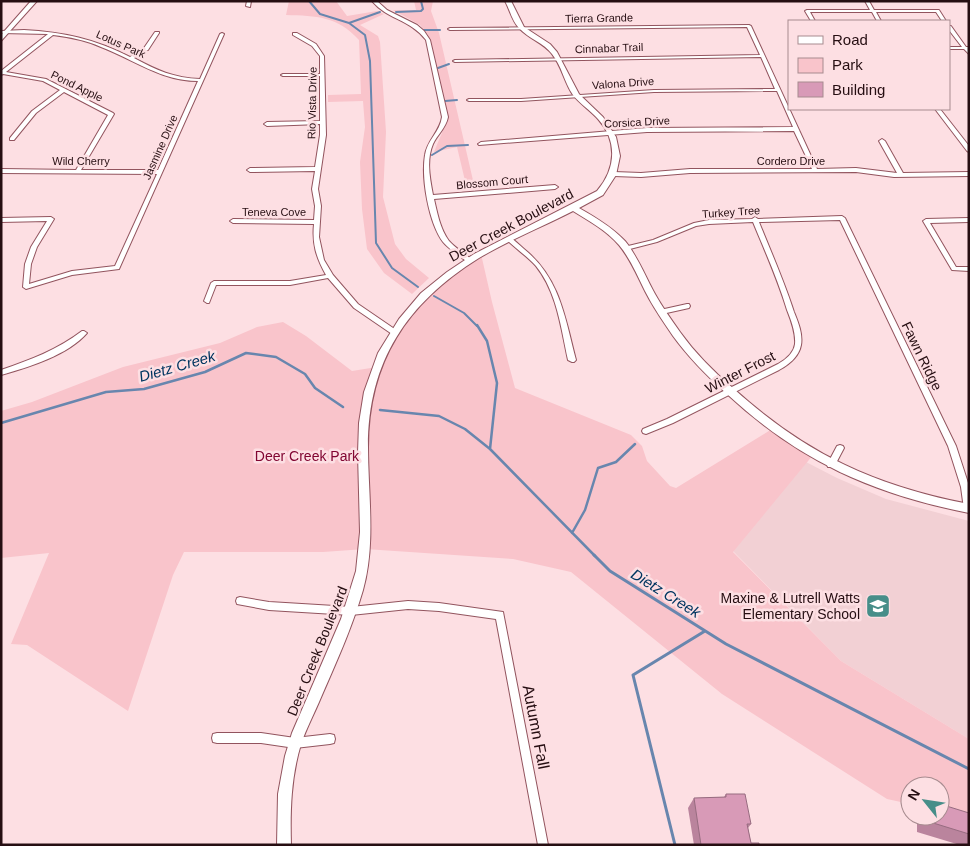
<svg xmlns="http://www.w3.org/2000/svg" width="970" height="846" viewBox="0 0 970 846" font-family="Helvetica,sans-serif">
<style>
.built{fill:#f2d0d4}
.green{fill:#f9c4cb}
.lines{fill:none;stroke-linecap:round;stroke-linejoin:round}
.stream-far2{stroke:#6886ae;stroke-width:2}
.stream-far1{stroke:#6886ae;stroke-width:2.5}
.stream{stroke:#6886ae;stroke-width:3}
.minor-casing{stroke:#92545e;stroke-width:2}
.tertiary-casing{stroke:#92545e;stroke-width:2}
.minor{fill:#fff;fill-rule:evenodd}
.tertiary{fill:#fff;fill-rule:evenodd}
.wall{fill:#ba849d}
.building{fill:#d89ab7;stroke:#976c80}
.labels{text-anchor:middle;dominant-baseline:central;stroke-width:5;stroke-linejoin:round;paint-order:stroke}
.far-street-label{font-size:11px;fill:#260e12;stroke:#fddfe3}
.street-label{font-size:14px;fill:#260e12;stroke:#fddfe3}
.park-label{font-size:14px;fill:#810632;stroke:#fddfe3}
.poi-label{font-size:14px;fill:#260e12;stroke:#fddfe3;text-anchor:end}
.water-label{font-size:15px;font-style:italic;fill:#003560;stroke:#fddfe3}
.near-street-label{font-size:16px;fill:#260e12;stroke:#fddfe3}
</style>
<rect width="100%" height="100%" fill="#fddfe3"/>
<path class="built" d="M806,462L837,478L886,499L969,521V739L841,661L733,551Z"/>
<path class="green" d="M289,1H336L347,16L377,11L384,14L360,25L378,36L380,42L386,132L383,197L395,244L406,259L429,278L412,294L384,273L367,249L362,209L360,162L365,127L363,101L328,102V95L361,94L359,40C337,16 317,16 286,15Z
M414,1H433L431,11L439,33L475,189H467L457,147L434,152L448,118L428,35L420,25L393,10H416Z
M481,254L492,302L515,388L631,435L642,446L647,461L670,486L676,488L772,429L813,455L733,552L841,661L969,739V817L940,810V786H910V804L887,799L722,694L571,572L513,559L365,549L323,552H184L173,575L128,711L27,645L11,644L49,553L1,558V411L32,402L123,367L220,343L257,327L283,322L306,336L352,371L377,367L414,306Z"/>
<g class="lines">
<path class="stream-far2" d="M309,1L320,14L349,23L365,35L370,61L376,243L392,268L418,287
M396,12L421,11L423,9L421,1
M349,23L380,12
M424,30H440
M438,68L449,64
M445,101L457,100
M432,155L447,146L468,145
M434,296L464,313L477,326"/>
<path class="stream-far1" d="M477,325L487,341L497,383L490,449
M380,410L439,416L465,429L490,449L595,556
M1,423L106,392L144,389L205,372L246,353L276,357L305,374L315,388L343,407
M572,533L585,510L598,468L616,462L635,444"/>
<path class="stream" d="M594,555L610,571L726,644L969,769
M675,845L633,675L705,631"/>
<defs>
<path id="minor" d="M247,1H251L250,7L246,6Z
M372,1H377L387,10L417,25L424,31L430,40L448,117C446,128 437,135 433,144C426,160 430,179 433,195L555,185L558,187L555,189L434,199C437,212 440,229 449,241C455,248 464,253 471,259V261C466,262 462,258 458,255C453,251 447,247 443,242C429,223 421,179 425,155C427,140 440,132 442,117L426,40C410,19 388,20 372,1Z
M865,1H869L874,10H939L946,21H942L936,12H876L881,21H877L872,12H810L815,21H811L805,11L807,10H870Z
M749,25L751,26L817,169L856,168L897,173L879,141L882,139L885,141L903,173L969,172V176L894,177L856,172L690,173L641,177L614,176L611,174L614,172L641,173L690,169H812L794,131L647,132L479,145L478,144L481,142L647,128L793,127L777,91L654,92L521,101H469L467,100L469,99H521L654,90L775,89L761,57L455,62L453,61L455,60L760,55L747,27L450,30L448,29L450,28Z
M949,26H951L966,47H969V54L964,49H949V47H962L949,30Z
M24,30C63,32 95,39 130,57L144,48L155,32H159V33L148,50L134,58C156,70 174,78 200,79L220,34L222,33L224,34L119,269L72,275L26,289L23,287L25,264L31,247L47,221L1,222V218L51,217L54,219L37,247L31,264L29,284L72,271L115,266L157,174L1,173V169L76,170L108,115L64,92L36,113L14,140H10V138L32,111L60,90L43,81L3,74L1,75V71L48,34L1,33V31ZM53,35C69,37 86,40 101,47C135,60 161,81 198,81L158,170H81L114,114L113,113L46,79L6,72Z
M293,33H297L316,44L324,56L326,135L318,189L321,206L319,237L324,260L333,275L358,304L396,330L397,332L396,334H392L354,308L328,278L290,285H216L209,303H207L204,301L211,283L214,281H290L326,275C316,257 312,244 314,224L233,223L230,221L233,219L314,220L315,206L312,189L315,171L250,172L247,170L250,168L315,167L320,135V124L267,126L264,124L267,122L320,121V76H283L281,75L283,74H320V56L312,46L293,35Z
M935,109H940L969,146V152L967,151Z
M842,216L845,218L956,446L969,486V512L965,511L964,509L961,487L948,446L840,220L759,222C771,252 784,281 794,312C798,322 803,334 801,345C799,357 788,365 779,370L673,423L646,434L643,433L642,431L643,429L667,419L778,364C785,360 794,353 795,344C796,333 791,320 787,310C778,280 765,251 753,222L709,224L696,226L657,242L626,250L624,249V247L653,240L694,223L709,220L752,219L755,217L758,219Z
M969,218V222L930,223L956,267H969V271L952,270L923,221L926,219Z
M509,237C515,240 519,245 524,249C560,278 565,318 576,360L574,362H572L568,360C561,328 557,292 536,266C527,256 516,249 507,240L506,239Z
M687,304H689L690,306L689,308L662,314L659,312L660,310Z
M82,331H84L87,333C68,355 29,367 1,375V370C30,360 57,350 82,331Z
M840,445L843,446L844,448L834,467H828L827,465L828,463L837,446Z
M240,597L269,602L351,607L408,601L439,603L503,612L548,845H538L496,619L439,611L408,609L351,615L269,610L237,604L236,601L237,598Z
M217,733H261L295,738L330,734L334,735L335,739L334,743L330,744L295,748L261,743H217L213,742L212,738L213,734Z"/>
<path id="tertiary" d="M31,1H37L1,41V35Z
M505,1H511L524,27L550,44L557,52L579,94L603,117L616,137L620,156L616,175L603,195L579,208C595,217 612,227 625,241C638,257 645,276 655,294C662,307 671,319 680,332C695,353 714,372 734,389C806,454 875,486 969,504V513C873,494 799,461 727,394C707,376 689,358 673,336C663,321 653,307 645,291C637,275 630,258 619,245C606,230 589,221 573,211C542,227 509,240 479,258C407,303 368,361 368,447C368,495 376,543 363,590C352,628 335,665 319,702C313,716 306,729 301,744C291,777 290,810 291,845H277L278,794L285,756L292,733L341,619L356,571L360,532L358,453L359,423L364,392L378,353L399,319L421,293L447,272L474,254L597,191C616,169 618,141 598,119C590,110 580,104 573,95C564,82 562,66 552,54C544,43 529,39 519,28C512,21 510,10 505,1Z"/>
</defs>
<use href="#minor" class="minor-casing"/>
<use href="#tertiary" class="tertiary-casing"/>
<use href="#minor" class="minor"/>
<use href="#tertiary" class="tertiary"/>
</g>
<path class="wall" d="M726,794L751,824L748,828L751,843L759,845H694L688,808L694,798L724,797Z
M969,813V845H960L917,832V816H940Z"/>
<path class="building" d="M726,794H745L751,824H747L751,843H759V845H701L694,798L726,797Z
M940,804L969,813V834L930,822V816H940Z"/>
<defs>
<symbol id="school-square" viewBox="-11 -11 22 22"><rect x="-9" y="-9" width="18" height="18" rx="4" fill="#478e89" stroke="#fddfe3"/><path d="M0-5L7-2L0 1L-7-2ZM-4 1L0 2.5L4 1V4Q0 6-4 4Z" fill="#fff"/></symbol>
</defs>
<g fill-rule="evenodd">
<use href="#school-square" x="864" y="592" width="28" height="28"/>
</g>
<g class="labels">
<g class="far-street-label">
<text transform="translate(599 18) rotate(-1)">Tierra Grande</text>
<text transform="translate(121 44) rotate(24)">Lotus Park</text>
<text transform="translate(609 48) rotate(-2)">Cinnabar Trail</text>
<text transform="translate(623 83) rotate(-4)">Valona Drive</text>
<text transform="translate(77 86) rotate(26)">Pond Apple</text>
<text transform="translate(312 103) rotate(-89)">Rio Vista Drive</text>
<text transform="translate(637 122) rotate(-3)">Corsica Drive</text>
<text transform="translate(160 147) rotate(-66)">Jasmine Drive</text>
<text x="81" y="161">Wild Cherry</text>
<text x="791" y="161">Cordero Drive</text>
<text transform="translate(492 182) rotate(-5)">Blossom Court</text>
<text x="274" y="212">Teneva Cove</text>
<text transform="translate(731 212) rotate(-4)">Turkey Tree</text>
</g>
<g class="street-label">
<text transform="translate(511 225) rotate(-28)">Deer Creek Boulevard</text>
<text transform="translate(922 356) rotate(64)">Fawn Ridge</text>
<text transform="translate(740 372) rotate(-27)">Winter Frost</text>
<text transform="translate(317 651) rotate(-68)">Deer Creek Boulevard</text>
</g>
<g class="park-label">
<text x="307" y="456">Deer Creek Park</text>
</g>
<g class="poi-label">
<text x="860" y="598">Maxine &amp; Lutrell Watts<tspan x="860" dy="16">Elementary School</tspan></text>
</g>
<g class="water-label">
<text transform="translate(177 366) rotate(-16)">Dietz Creek</text>
<text transform="translate(666 593) rotate(32)">Dietz Creek</text>
</g>
<g class="near-street-label">
<text transform="translate(536 727) rotate(79)">Autumn Fall</text>
</g>
</g>
<rect width="970" height="846" fill="none" stroke="#260e12" stroke-width="5"/>
<rect x="788" y="20" width="162" height="90" fill="#fddfe3" stroke="#a78b8f"/>
<rect x="798" y="36" width="25" height="8" fill="#ffffff" stroke="#a78b8f"/>
<text x="832" y="45" font-size="15" fill="#260e12">Road</text>
<rect x="798" y="58" width="25" height="15" fill="#f9c4cb" stroke="#a78b8f"/>
<text x="832" y="70" font-size="15" fill="#260e12">Park</text>
<rect x="798" y="82" width="25" height="15" fill="#d89ab7" stroke="#a78b8f"/>
<text x="832" y="95" font-size="15" fill="#260e12">Building</text>
<g transform="translate(925 801) rotate(300)"><circle r="24" fill="#fddfe3" stroke="#a78b8f"/>
<path d="M0-4L9 19L0 12L-9 19Z" fill="#478e89"/>
<text y="-8" font-size="14" font-weight="bold" text-anchor="middle" fill="#260e12">N</text>
</g>
</svg>
